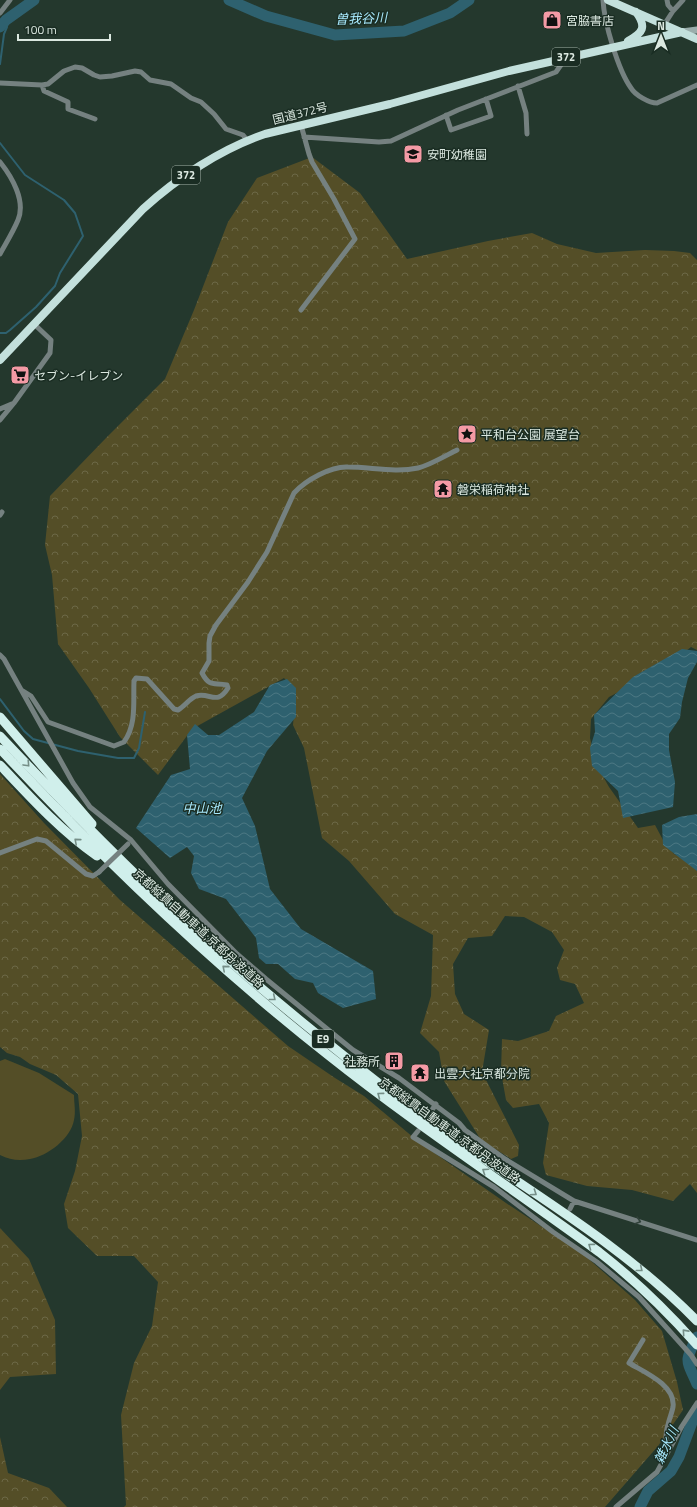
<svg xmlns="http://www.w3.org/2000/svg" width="697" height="1507" viewBox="0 0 697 1507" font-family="'Titillium Web','Noto Sans JP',sans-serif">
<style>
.green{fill:#544e27}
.forest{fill:url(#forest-crowns)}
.water{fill:url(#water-waves)}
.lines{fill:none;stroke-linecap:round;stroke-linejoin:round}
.stream{stroke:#2e616f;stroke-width:2}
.river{stroke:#2e616f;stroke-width:11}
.minor{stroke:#758180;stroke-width:5}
.secondary{stroke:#9aadab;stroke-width:7}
.trunk{stroke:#c3e0dc;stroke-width:8}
.motorway{stroke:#d0efeb;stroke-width:9}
.minor-bridge{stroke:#758180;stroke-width:5}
.oneway{stroke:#758e87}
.oneway2{stroke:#31423a}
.labels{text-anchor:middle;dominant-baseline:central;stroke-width:3;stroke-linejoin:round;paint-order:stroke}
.shield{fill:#1a2d23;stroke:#a1b0a7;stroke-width:1}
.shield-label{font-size:11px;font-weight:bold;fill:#dbe8e0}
.poi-label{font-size:12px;fill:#dbe8e0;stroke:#1a2d23;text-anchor:start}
.street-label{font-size:12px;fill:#dbe8e0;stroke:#1a2d23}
.water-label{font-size:13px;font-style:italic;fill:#a8e9fd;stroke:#1a2d23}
</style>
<defs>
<pattern id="forest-crowns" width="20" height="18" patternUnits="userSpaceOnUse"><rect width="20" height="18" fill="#544e27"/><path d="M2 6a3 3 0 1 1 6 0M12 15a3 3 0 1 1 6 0" fill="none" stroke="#6c6846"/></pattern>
<pattern id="water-waves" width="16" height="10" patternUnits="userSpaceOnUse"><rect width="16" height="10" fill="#2e616f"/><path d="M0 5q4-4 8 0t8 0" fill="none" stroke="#4c7883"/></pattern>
</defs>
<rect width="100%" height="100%" fill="#24382d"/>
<path class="green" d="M5,1059L39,1073L74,1095C74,1103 76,1112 74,1120C71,1138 48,1156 30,1159C19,1161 10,1160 0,1155V1061Z"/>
<path class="forest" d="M312,157L360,193L407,259L488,241L532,233L557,244L596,253L645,250L674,251L690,253L697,260V650L691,647L667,666L609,697L591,719L590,738L596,764L609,787L638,828L655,825L663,840L674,854L688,860L697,871V1193L690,1184L673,1201L632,1190L587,1186L546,1175L543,1163L549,1123L539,1104L513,1108L506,1100L501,1072L502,1039L518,1041L549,1031L556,1016L584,1003L575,984L560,980L557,968L564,950L552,932L524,917L505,916L492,936L468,938L453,964L455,994L464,1014L489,1030L482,1072L519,1145L518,1156L511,1159L481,1140L444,1081L439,1052L420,1033L431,996L433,935L395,914L349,861L322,838L304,748L293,725L296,691L284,678L192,729L158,775L120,737L89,688L58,644L52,575L45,545L50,496L106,438L165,379L194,310L228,222L257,178Z
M0,774L44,823L120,900L288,1046L335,1078L364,1096L420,1143L506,1203L583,1254L635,1300L662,1331L677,1382L683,1410L658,1446L605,1507H124L126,1505L121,1415L134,1363L152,1326L158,1282L134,1256H97L68,1228L64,1204L75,1171L82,1136L78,1094L56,1075L30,1064L20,1057L7,1053L0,1047Z
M0,1228L29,1259L55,1320L56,1374L10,1377L0,1390Z
M0,1437L8,1473L49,1488L67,1507H0Z"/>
<path class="water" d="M682,649L697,651V662L688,678L682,702L680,718L669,734V750L675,782L673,807L623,818L618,791L592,766L590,748L595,732L594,715L633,677Z
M287,679L296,688V717L267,751L242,798L255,826L270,889L301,929L373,971L376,999L343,1008L318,993L313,983L295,979L278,964H266L259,958L256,938L226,899L199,889L191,873L194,856L187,847L170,858L136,828L171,775L190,769L187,735L195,724L208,735H219L254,712L270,685Z
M697,814V871L663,845L662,825L679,817Z"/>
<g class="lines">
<path class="stream" d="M0,64L4,34L7,27L6,20
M0,143L25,175L64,200L75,213L83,236L60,273L55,286L36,307L10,330L6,333H0
M0,699L24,731L33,739L78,751L118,758H134L139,748L145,712"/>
<path class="river" d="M229,0L266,16L335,35L404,31L450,13L469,0
M0,27L6,20L34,0
M697,1337C684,1362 686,1359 697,1384
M640,1507L648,1491L671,1471L679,1457L697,1409"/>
<path class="minor" d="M603,0C604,22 618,70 631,88C635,95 649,103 657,103L697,85
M667,0L668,5L673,11
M0,13L10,0
M664,25L673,11L683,0
M0,83L42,85L44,91L68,102V109L95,119
M42,85L48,84L64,71L75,67L82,68L94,75L100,77L112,76L135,71L141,72L150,80L171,84L191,98L201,102L214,114L226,129L243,135L247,140
M518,86L526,113L527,134
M446,115L451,130L491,116L486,99
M304,137L379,142L391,141L458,110L556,72L563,62V58
M0,162C12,177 26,201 18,220C13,232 6,243 0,254
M301,310L355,239L334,199L312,162L309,154L301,125
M0,409L14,403
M0,420L14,403L50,353L51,340L34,324
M0,515L2,512
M0,655L4,659L73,783L90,807L131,840L168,884L237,954L266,979L353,1050L399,1078L459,1123L465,1130L505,1159L574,1201L697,1240
M23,691L31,696L48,722L114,746L124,742C137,724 133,701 134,681L136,678L147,679L174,709L178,710C185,706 189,699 196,696C210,692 217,706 228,688L227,685C214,682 210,688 202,673L209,661V643L210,636L216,625L248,582L267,552L294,493C306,480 331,466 348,467C371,467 395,473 418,468C428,466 447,455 457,450
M0,853L37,839L46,841L86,874L93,876L99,872
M430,1113L436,1104
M418,1131L413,1137L494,1187L553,1232L597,1262L639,1297L691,1355L697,1364
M570,1209L574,1201
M643,1340L629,1363C644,1372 676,1385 673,1407C672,1413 669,1419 668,1425C666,1430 666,1435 666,1441L671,1445
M616,1507L657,1472L682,1426L697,1403"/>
<path class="secondary" d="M682,32L697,30"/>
<path class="trunk" d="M608,0L697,39
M628,41C643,33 647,27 636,12
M0,360L143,209C177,178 221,149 265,134L390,104L509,71L682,32"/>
<path class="motorway" d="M0,717L92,824
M0,736C67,807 135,877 208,942C272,999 339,1053 407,1105C503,1177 612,1234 697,1321
M0,749C102,858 211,963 328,1055C416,1125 509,1186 599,1252C635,1280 667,1311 697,1345
M0,765C30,797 61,831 97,856"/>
<path class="minor-bridge" d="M99,872L128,844"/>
</g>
<defs><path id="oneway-chevron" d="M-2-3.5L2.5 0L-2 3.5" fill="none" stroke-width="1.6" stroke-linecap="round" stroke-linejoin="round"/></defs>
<g class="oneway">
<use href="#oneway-chevron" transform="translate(27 764) rotate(47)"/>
<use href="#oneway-chevron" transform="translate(77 841) rotate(-139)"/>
<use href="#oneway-chevron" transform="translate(225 968) rotate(-139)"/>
<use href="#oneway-chevron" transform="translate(273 998) rotate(39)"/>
<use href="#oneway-chevron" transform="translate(380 1095) rotate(-143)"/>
<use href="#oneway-chevron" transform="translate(485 1171) rotate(-146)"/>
<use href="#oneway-chevron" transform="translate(534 1193) rotate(34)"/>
<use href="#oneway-chevron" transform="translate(591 1246) rotate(-144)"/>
<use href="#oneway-chevron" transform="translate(640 1269) rotate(39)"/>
<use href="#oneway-chevron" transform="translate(685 1332) rotate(-132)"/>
</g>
<use class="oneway2" href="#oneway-chevron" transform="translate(638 1221) rotate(17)"/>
<defs>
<symbol id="shop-square" viewBox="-11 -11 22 22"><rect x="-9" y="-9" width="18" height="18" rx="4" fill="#f49aa5" stroke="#1a2d23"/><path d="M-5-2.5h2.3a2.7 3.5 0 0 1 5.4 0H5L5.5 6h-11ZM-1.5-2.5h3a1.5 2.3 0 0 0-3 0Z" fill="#111"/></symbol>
<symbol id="school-square" viewBox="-11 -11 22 22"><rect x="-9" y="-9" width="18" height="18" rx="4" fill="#f49aa5" stroke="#1a2d23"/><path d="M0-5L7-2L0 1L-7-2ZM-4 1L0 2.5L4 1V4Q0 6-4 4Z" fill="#111"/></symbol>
<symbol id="supermarket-square" viewBox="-11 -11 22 22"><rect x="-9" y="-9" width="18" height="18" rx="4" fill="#f49aa5" stroke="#1a2d23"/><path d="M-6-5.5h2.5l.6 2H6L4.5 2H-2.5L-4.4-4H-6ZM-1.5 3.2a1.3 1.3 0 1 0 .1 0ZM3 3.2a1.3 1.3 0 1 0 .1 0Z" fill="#111"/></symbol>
<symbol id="sight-square" viewBox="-11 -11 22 22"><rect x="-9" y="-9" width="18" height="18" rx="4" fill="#f49aa5" stroke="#1a2d23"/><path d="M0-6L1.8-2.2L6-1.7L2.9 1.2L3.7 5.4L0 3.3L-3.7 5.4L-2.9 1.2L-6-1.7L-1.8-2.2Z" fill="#111"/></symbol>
<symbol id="temple-square" viewBox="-11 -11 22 22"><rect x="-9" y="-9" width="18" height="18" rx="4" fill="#f49aa5" stroke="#1a2d23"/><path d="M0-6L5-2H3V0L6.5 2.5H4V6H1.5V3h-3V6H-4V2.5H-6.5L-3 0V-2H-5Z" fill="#111"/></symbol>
<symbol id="building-square" viewBox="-11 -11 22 22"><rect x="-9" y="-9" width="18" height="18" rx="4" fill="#f49aa5" stroke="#1a2d23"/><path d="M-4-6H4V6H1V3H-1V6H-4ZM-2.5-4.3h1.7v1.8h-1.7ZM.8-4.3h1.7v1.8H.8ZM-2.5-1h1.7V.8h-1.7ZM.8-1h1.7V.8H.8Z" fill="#111"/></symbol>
</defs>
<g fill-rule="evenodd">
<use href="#shop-square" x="541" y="9" width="22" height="22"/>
<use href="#school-square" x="402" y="143" width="22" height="22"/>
<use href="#supermarket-square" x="9" y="364" width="22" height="22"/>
<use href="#sight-square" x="456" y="423" width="22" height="22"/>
<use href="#temple-square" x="432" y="478" width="22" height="22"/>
<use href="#building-square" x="383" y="1050" width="22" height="22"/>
<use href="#temple-square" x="409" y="1062" width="22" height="22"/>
</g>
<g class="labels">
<g class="shield">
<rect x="552" y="48" width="28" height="18" rx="3"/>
<rect x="172" y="166" width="28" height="18" rx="3"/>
<rect x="312" y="1030" width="22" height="18" rx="3"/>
</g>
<g class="shield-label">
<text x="566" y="57">372</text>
<text x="186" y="175">372</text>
<text x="323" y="1039">E9</text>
</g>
<g class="poi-label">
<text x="566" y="20">宮脇書店</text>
<text x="427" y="154">安町幼稚園</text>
<text x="34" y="375">セブン-イレブン</text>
<text x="481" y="434">平和台公園 展望台</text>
<text x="457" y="489">磐栄稲荷神社</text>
<text x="380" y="1061" text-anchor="end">社務所</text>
<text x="434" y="1073">出雲大社京都分院</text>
</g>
<g class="street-label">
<text transform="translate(300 113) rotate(-14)">国道372号</text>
<text transform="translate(199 928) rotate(42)">京都縦貫自動車道;京都丹波道路</text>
<text transform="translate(450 1130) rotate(36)">京都縦貫自動車道;京都丹波道路</text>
</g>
<g class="water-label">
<text transform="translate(361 18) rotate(-2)">曽我谷川</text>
<text x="202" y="808">中山池</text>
<text transform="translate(666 1445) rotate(-65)">雑水川</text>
</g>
</g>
<g transform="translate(661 36)" stroke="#1a2d23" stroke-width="3" paint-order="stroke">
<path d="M0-3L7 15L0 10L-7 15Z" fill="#dbe8e0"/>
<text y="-6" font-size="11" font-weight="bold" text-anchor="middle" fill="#dbe8e0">N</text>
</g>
<path d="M18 34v6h92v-6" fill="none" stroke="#dbe8e0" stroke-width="2"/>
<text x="24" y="34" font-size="12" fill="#dbe8e0" stroke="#1a2d23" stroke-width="3" paint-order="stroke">100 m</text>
</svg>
